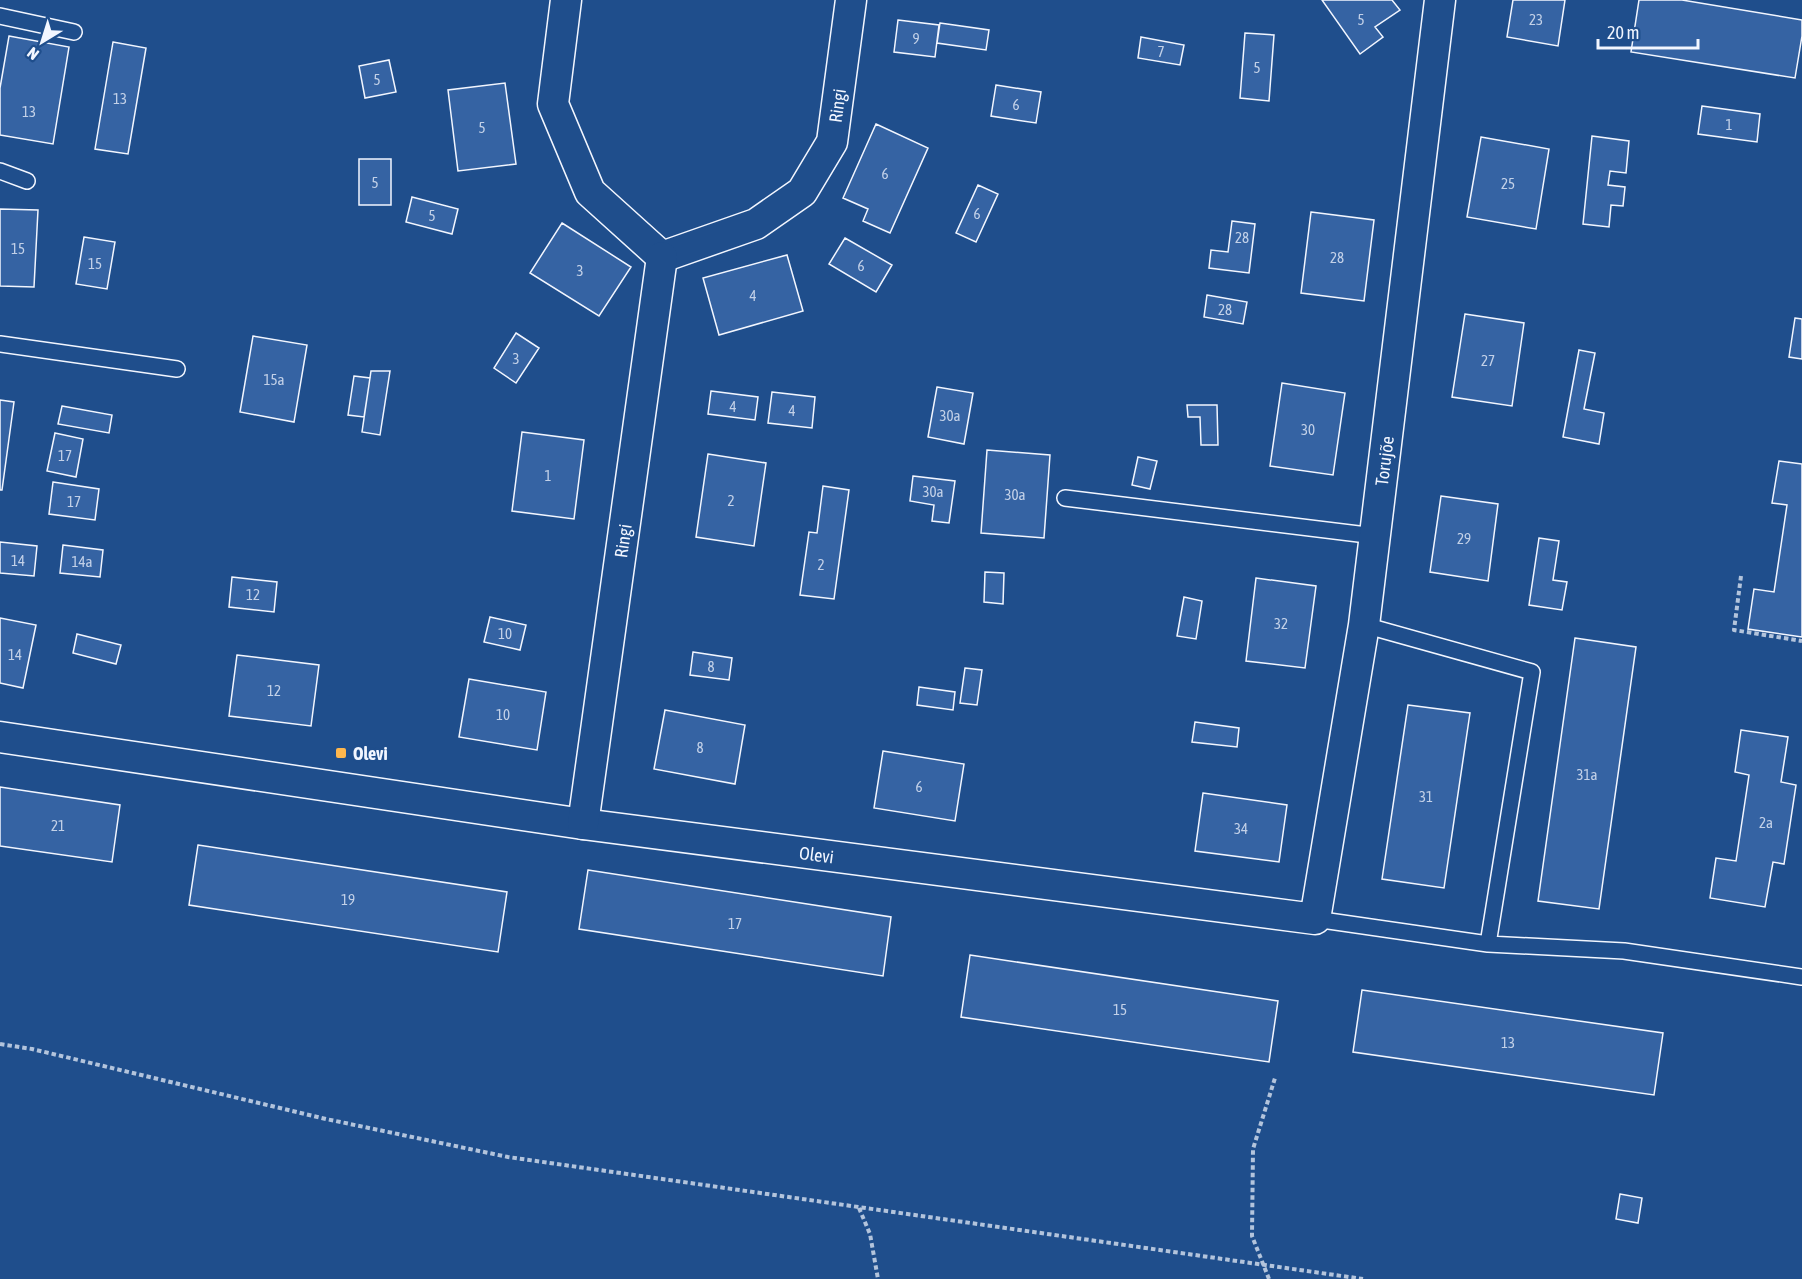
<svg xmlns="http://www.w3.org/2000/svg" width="1802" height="1279" viewBox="0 0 1802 1279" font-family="'Asap Condensed',sans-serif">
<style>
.building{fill:#3563a3;stroke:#f2f6ff;stroke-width:1.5}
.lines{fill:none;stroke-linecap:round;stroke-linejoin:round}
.lane-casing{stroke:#f2f6ff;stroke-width:18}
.street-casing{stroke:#f2f6ff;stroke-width:33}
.path{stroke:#b3c4dc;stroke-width:4;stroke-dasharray:4.5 3;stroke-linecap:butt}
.lane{stroke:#1f4e8c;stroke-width:15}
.street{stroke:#1f4e8c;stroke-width:30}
.poi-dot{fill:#ffb74d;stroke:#1f4e8c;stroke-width:2}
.labels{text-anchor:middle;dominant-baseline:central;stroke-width:4.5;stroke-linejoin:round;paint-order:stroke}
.number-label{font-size:15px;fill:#c3d1e8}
.street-label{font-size:18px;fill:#f2f6ff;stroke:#1f4e8c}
.poi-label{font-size:18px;font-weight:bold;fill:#f2f6ff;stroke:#1f4e8c;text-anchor:start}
</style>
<rect width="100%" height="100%" fill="#1f4e8c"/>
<path class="building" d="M1322,0H1392L1400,10L1375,27L1383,37L1360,54Z
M1513,0H1565L1558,46L1507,37Z
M1639,0H1682L1802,20V36L1795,78L1631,52Z
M898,20L939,25L935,57L894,52Z
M940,23L989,30L986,50L937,43Z
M1245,33L1274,35L1269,101L1240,98Z
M9,36L69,47L53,144L0,135V88Z
M1141,37L1184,45L1180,65L1138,58Z
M113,42L146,48L128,154L95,149Z
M389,60L396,92L365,98L359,66Z
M505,83L516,164L458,171L448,90Z
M996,85L1041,92L1036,123L991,116Z
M1702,106L1760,114L1757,142L1698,134Z
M876,124L928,148L890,233L863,221L868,209L843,198Z
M1592,136L1629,141L1626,173L1610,171L1608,185L1625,187L1623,206L1611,205L1609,227L1583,224Z
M1481,137L1549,149L1536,229L1467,217Z
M359,159H391V205H359Z
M978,185L998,194L976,242L956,233Z
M412,197L458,209L452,234L406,222Z
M0,209L38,210L34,287L0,286Z
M1311,212L1374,220L1364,301L1301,293Z
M1232,221L1255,224L1249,273L1209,268L1211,250L1228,252Z
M562,223L631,267L599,316L530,273Z
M84,237L115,242L107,289L76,284Z
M845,238L892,265L876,292L829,264Z
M787,255L803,311L719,335L703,278Z
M1207,295L1247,302L1243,324L1204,317Z
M1465,314L1524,323L1512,406L1452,397Z
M1795,318L1802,319V359L1789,357Z
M516,333L539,348L516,383L494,368Z
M253,336L307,345L294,422L240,412Z
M1579,350L1595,353L1584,409L1604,413L1599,444L1563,437Z
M371,371H390L380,435L362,432Z
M354,376L370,378L364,417L348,415Z
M1282,383L1345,393L1333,475L1270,466Z
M937,387L973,393L964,444L928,437Z
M711,391L758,397L755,420L708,414Z
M772,392L815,397L812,428L768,423Z
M0,400L14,402L2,490H0Z
M1187,405H1217L1218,445H1201L1200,417H1188Z
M62,406L112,415L109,433L58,424Z
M522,432L584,440L574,519L512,511Z
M55,433L83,439L76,477L47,471Z
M987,450L1050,455L1044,538L981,533Z
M708,454L766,463L754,546L696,537Z
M1138,457L1157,461L1150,489L1132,485Z
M1779,461L1802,464V637L1748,629L1754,589L1774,592L1787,505L1772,503Z
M913,476L955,481L949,523L932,521L934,505L910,501Z
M53,482L99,489L95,520L49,514Z
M823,486L849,490L834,599L800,595L809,532L817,533Z
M1441,496L1498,504L1488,581L1430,572Z
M1539,538L1559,541L1553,580L1567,582L1562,610L1529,605Z
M0,542L37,546L34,576L0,573Z
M63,545L103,550L100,577L60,573Z
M985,572L1004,573L1003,604L984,602Z
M232,577L277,582L274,612L229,607Z
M1256,578L1316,586L1305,668L1246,661Z
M1184,597L1202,601L1196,639L1177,636Z
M490,617L526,625L520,650L484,642Z
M0,618L36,625L23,688L0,683Z
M77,634L121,645L116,664L73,653Z
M1575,638L1636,647L1599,909L1538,901Z
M693,652L732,658L729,680L690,675Z
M237,655L319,665L311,726L229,716Z
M965,668L982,670L977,705L960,703Z
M469,679L546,692L537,750L459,737Z
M919,687L955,692L953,710L917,705Z
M1408,705L1470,713L1444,888L1382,879Z
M665,710L745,725L735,784L654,769Z
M1195,722L1239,728L1237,747L1192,742Z
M1741,730L1788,737L1781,782L1796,785L1784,864L1773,862L1765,907L1710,898L1716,858L1736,861L1749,775L1735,772Z
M883,751L964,764L955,821L874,808Z
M0,787L120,805L112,862L0,846Z
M1203,793L1287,805L1279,862L1195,851Z
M198,845L507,892L498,952L189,905Z
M588,870L891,917L883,976L579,929Z
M970,955L1278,1001L1269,1062L961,1017Z
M1362,990L1663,1033L1654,1095L1353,1052Z
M1620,1194L1642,1198L1638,1223L1616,1219Z"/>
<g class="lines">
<defs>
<path id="lane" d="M0,16L74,32
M0,171L27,181
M0,344L177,369
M1065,498L1375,536
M1364,625L1532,672L1488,944
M1315,919L1488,944L1624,951L1802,977"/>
<g id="street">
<path id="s1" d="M566,0L553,104L590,192L662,257L756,224L802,192L832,142L851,0"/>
<path id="s2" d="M0,737L583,824L1315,919L1364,625L1440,0"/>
<path id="s3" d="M583,824L662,257"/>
</g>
</defs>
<use href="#lane" class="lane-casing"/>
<use href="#street" class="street-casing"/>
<path class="path" d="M1741,576L1734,630L1802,641
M0,1044L32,1049L326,1119L508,1157L1363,1279
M859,1208L870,1234L878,1279
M1269,1279L1252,1236L1253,1149L1275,1078"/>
<use href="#lane" class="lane"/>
<use href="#street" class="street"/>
</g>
<rect class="poi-dot" x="335" y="747" width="12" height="12" rx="3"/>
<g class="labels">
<g class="number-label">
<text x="1361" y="19">5</text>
<text x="1536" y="19">23</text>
<text x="916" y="38">9</text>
<text x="1161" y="51">7</text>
<text x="1257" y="67">5</text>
<text x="377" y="79">5</text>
<text x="120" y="98">13</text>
<text x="1016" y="104">6</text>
<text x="29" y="111">13</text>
<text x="1729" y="124">1</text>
<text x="482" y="127">5</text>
<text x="885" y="173">6</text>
<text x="375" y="182">5</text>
<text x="1508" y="183">25</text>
<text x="977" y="213">6</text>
<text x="432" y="215">5</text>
<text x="1242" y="237">28</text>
<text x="18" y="248">15</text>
<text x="1337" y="257">28</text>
<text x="95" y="263">15</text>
<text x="861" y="265">6</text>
<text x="580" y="270">3</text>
<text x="753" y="295">4</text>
<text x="1225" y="309">28</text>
<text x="516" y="358">3</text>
<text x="1488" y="360">27</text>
<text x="274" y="379">15a</text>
<text x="733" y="406">4</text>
<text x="792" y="410">4</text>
<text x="950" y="415">30a</text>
<text x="1308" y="429">30</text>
<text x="65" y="455">17</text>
<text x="548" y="475">1</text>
<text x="933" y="491">30a</text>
<text x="1015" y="494">30a</text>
<text x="731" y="500">2</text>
<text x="74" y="501">17</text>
<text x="1464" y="538">29</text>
<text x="18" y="560">14</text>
<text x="82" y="561">14a</text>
<text x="821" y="564">2</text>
<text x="253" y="594">12</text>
<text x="1281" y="623">32</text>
<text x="505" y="633">10</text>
<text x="15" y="654">14</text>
<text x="711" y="666">8</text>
<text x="274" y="690">12</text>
<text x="503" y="714">10</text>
<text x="700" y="747">8</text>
<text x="1587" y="774">31a</text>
<text x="919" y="786">6</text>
<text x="1426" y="796">31</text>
<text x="1766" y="822">2a</text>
<text x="58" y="825">21</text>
<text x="1241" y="828">34</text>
<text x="348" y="899">19</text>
<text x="735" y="923">17</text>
<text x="1120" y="1009">15</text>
<text x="1508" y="1042">13</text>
</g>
<g class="street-label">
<text stroke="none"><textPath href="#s1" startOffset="548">Ringi</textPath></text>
<text stroke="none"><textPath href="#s2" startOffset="1791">Torujõe</textPath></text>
<text stroke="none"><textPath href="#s3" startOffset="286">Ringi</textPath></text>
<text stroke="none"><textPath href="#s2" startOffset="825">Olevi</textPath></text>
</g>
<g class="poi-label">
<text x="353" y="753">Olevi</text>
</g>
</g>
<g transform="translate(42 42) rotate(218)" stroke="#1f4e8c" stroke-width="4.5" paint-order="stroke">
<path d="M0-4.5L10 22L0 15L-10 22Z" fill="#f2f6ff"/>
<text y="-9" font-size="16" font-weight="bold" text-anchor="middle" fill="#f2f6ff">N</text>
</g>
<path d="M1598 39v9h100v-9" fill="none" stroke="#f2f6ff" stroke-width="3"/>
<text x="1607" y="39" font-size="18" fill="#f2f6ff" stroke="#1f4e8c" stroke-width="4.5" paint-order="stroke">20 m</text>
</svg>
